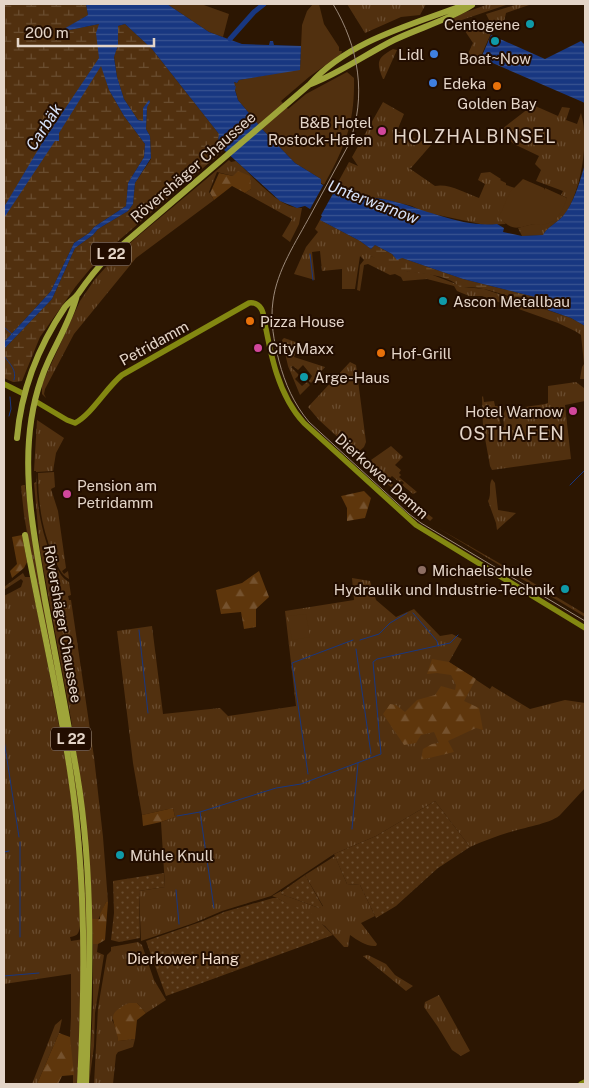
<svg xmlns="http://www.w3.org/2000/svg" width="589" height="1088" viewBox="0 0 589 1088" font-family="'Public Sans',sans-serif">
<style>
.grass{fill:url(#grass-tufts)}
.forest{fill:url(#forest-firs)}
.wetland{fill:url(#wetland-marsh)}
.park{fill:#51300f}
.garden{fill:url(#garden-dots)}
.water{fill:url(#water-rules)}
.pier{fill:#2c1602}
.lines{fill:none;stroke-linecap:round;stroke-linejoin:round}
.stream{stroke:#183781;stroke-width:1}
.canal{stroke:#183781;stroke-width:5}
.secondary{stroke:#838811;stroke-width:5.5}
.primary{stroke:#9fa53a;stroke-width:6}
.tram{stroke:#9b8979;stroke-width:1}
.culture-dot{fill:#0f9aa8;stroke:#220d00;stroke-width:2}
.shop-dot{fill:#3f7fe0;stroke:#220d00;stroke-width:2}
.food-dot{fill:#e8710a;stroke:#220d00;stroke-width:2}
.hotel-dot{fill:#d1479c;stroke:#220d00;stroke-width:2}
.education-dot{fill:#8d6e63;stroke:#220d00;stroke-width:2}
.labels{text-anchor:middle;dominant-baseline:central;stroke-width:4;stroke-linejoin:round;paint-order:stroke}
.shield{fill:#220d00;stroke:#aa998c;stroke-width:1}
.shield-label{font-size:14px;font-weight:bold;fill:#e4d5c8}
.poi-label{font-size:15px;fill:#e4d5c8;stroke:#220d00;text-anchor:start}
.street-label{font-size:15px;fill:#e4d5c8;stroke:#220d00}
.park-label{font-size:15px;fill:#f3dfce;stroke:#220d00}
.water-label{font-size:16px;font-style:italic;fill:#d7e2f8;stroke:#220d00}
.quarter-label{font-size:18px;letter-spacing:1px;fill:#e4d5c8;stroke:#220d00}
</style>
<defs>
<pattern id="grass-tufts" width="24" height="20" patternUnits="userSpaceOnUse" patternTransform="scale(1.25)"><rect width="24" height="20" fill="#51300f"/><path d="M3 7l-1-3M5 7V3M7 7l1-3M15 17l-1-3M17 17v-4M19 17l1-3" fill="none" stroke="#6a4d30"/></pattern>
<pattern id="forest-firs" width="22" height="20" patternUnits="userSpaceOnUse" patternTransform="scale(1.25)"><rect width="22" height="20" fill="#5e360c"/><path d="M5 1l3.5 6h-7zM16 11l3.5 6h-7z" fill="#75522e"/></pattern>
<pattern id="wetland-marsh" width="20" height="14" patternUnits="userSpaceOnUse" patternTransform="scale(1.25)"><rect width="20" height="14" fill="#51300f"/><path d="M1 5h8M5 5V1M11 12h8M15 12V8" fill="none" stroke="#6a4d30"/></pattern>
<pattern id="garden-dots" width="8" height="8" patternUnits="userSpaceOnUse" patternTransform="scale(1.25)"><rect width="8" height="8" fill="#51300f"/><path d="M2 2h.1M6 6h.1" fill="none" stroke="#6a4d30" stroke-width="1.8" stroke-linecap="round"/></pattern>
<pattern id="water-rules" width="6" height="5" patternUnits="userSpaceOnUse" patternTransform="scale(1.25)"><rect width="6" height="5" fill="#183781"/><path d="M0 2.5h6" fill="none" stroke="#395391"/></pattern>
</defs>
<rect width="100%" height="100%" fill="#2c1602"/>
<path class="grass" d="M347,4H426L420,15L401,17L365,33Z
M489,4H509L447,25L442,23L466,12Z
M518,4H532L506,13L503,26L500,28L491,24L486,14Z
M466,21H468L492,31L481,56H479L478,63L466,58L473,43L461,25Z
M393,49L397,50L384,79H383C376,62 377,58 393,49Z
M383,102L404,114L397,131L431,145L411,168H409L435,186C448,183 466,193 479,198L485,184L478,180L481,173L490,172L501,179L500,180L506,183V185L515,188L500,217L506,224L485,225L424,212L412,206L379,198L361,197L336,188V186L349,162L358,166L352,157Z
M533,105L558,116L562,107L570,108L566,120L577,124L581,113C589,139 582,186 567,211C561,221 548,226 543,235L522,236L518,228C549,218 548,233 567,198L561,195L563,191L536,181L541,170L535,164L539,156L514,144L502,134V129Z
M229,160L231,162L236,161C252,175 280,210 302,208L299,224L290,242L282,236L292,219L245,193L251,189L233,176L217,172L209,192L214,200L136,258L74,334L45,389L44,394L46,398L42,394V384L80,301L95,279L115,257L137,237Z
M320,220L360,241L371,249V256L406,271L430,274L464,287L484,289L571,318L585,326V379H580L582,367L584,364L581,335L575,331L558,323L482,296H469L457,291L454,286L427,279L403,281L401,277L395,274L390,275L368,264L364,265L360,291L357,290L360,265L364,260L360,256L355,289H342V269L322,271L320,251L312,252L315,280L294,274L306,247L318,232L315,229Z
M284,338L299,343L294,357L325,367L311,383L309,381L312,376L303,365L298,370L293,366L291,367L299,375L295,379L302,386L307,382L310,385L300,395L288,366L282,340Z
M350,362L356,365L366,442L364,447L356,454L319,420L308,407Z
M576,382L584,388L585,401L565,405L571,459L492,470L490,466L483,427L482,397L483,396L484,402L494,401L495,406H498L501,428L504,427L503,416L505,410L545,404L548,403V386Z
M37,420L64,438L56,453L53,471L36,472C37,505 40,529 53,560C57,568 61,578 69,582L71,595L68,596L69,600H71L94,757L103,837L108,902H106L98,920L92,919L81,786L71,719L40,550L34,483L36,482V471H34Z
M391,446L403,457L395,465L401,470L399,473L401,475L399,477L417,492L413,494L402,485L404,483L402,481L399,482L392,476L388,480L407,498L433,518L430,521L368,467L372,462L371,460Z
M54,472L55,487L51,489L58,511L66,568L62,571L64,574L68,571L69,579C61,575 57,565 54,557C42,530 38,503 38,473Z
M492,479L495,483L498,510L516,513L497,530L496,523L488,501C492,494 488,485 492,479Z
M23,485H25L32,538L55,663L78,798L88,922L87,1009L80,842L24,515L21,486Z
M438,528L520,575L585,614V617Z
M23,573L25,577H30L41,629L69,779L77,849L81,925L80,926C79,933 78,936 70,937L71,941L84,939L80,1084H73V1075H68L71,1017V974L4,984V596L21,587L23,581L21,579L4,590V587Z
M352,578L370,581L376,600L396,617L414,609L440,636L452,634L462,639L449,662L490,689L492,686L530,709L565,700L585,703V788C577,797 569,805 561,814C553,823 526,827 514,831C499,835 484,841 470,847L435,801L376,836L334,854L271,896L222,911L194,923L141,941L139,891L165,887L161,822L175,817L173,808L142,815L133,763L117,631L152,626L163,714L220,708L228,716L296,706L285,611L354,600Z
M335,856L347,884L360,885L375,916L361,923L377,944L376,946C367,947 357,940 350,935L348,947H344L325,926L277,898L272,896L281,891V894L319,908L323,906L305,875Z
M138,942L142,945L154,980L166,1000L146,1013L137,1003L112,1020L117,1030L118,1041L135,1039L133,1047L118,1052L116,1055L113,1084H94L98,1008L107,955L111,951V947Z
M93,944H98L97,952L104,955L95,1013L94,1046L89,1084L93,1006Z
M368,955L386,964L395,975L413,986L406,991L363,956Z
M439,995L470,1051L461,1056L452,1050L438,1027L424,1007L425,1002Z
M62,1019L59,1033L37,1084H32L55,1025Z"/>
<path class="forest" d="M238,171L250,176L251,189L245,193L232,186L214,200L210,193L219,173L233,176Z
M364,491L371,498L365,518L347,521V508L341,496Z
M22,535L27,562L24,568L12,578L10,571L17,564L12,537Z
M259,571L269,597L256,609V627L244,629L241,612L221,614L216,590L242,583Z
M432,659L449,662L476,679L464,701L479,708L483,730L476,728L448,741L454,752L421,760L423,749L432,744L439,743L434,732L421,735L416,743L404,745L383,714L390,704L396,705L405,712L417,700L435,695L441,686L455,690L456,685L451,675L437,673L427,674Z
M173,808L175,817L161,822L143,826L142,815Z
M106,902H108L105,940L98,944H93L92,919H100V914Z
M129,1003H137L146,1013L137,1020L135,1039L118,1041C116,1020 103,1015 129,1003Z
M59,1033L70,1037L74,1075L62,1076L58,1084H37Z"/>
<path class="wetland" d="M4,4H86L88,15L63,30L65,31L99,24L102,65L109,90L124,116L145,144L144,157L128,183L126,206L94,227L89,233L74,243L51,291L4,342Z
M125,24L152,49L219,134L218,142L224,150L117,242L90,269L76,286L40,337L22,381L13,382L4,378V349L52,299L75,248L93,235L98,229L128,211L133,204L135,183L151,159L150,136L146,129L147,107L143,108V121L138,120L124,99L117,77L114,56L118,45V26Z
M375,245L392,254L394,257L402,258L463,279L543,299L548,305V310C530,304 477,282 461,288C445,272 420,275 400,270C390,267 380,261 371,256V249Z"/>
<path class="park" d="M167,4H201L229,14L223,37L209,32Z
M313,4H319L324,24L339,47V51H342L341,54L309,77L281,101L288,109L306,94L347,72L354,78C355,123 345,147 324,185L321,183V179L295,163L263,130L238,100L233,82L237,83L239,80L300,69L302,25L307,11Z
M523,179L544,188V190L545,188L567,198C564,208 557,222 546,224C541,226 535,224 530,225C515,229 511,230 499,217L510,192Z
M306,614L310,637L292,640L288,616Z"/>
<path class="garden" d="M435,801L470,847L438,868L396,906L376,918L360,885L347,884L334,854L376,836Z
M164,873L165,887L139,891L140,938L119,942L111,940L114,913L113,881Z
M305,875L323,907L319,908L281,894V892Z
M273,898H277L286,903L310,912L333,935L166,996L146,941L203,921L224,912Z"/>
<path class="water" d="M86,4H167L209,32L242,44L269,45L270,41H273L274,45L301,46L300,70L239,80L237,83L234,82L235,86L234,87L236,86L235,90L238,100L263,130L295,163L321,179V184L335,191L336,188C345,191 353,195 362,197C372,198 382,198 392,201C424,209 464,228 497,224L504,228L503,232L522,236L543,235C547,227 557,223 563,216C574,203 580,181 585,164V326L571,318L548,310V305L543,299L463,279L402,258L397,260L392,254L375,245L371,249L360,241L320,220L322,216L305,206L297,208L280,201L224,150L218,142L219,134L152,49L125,24L118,26V45L114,57L117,77L124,99L138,120L143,121V108L149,100L150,102L147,107L146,129L150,136L151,158L135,183L133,204L128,211L98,229L93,235L75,248L52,299L4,349V342L51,291L74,243L89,233L94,227L126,206L128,183L144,157L145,144L124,116L109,90L101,66L59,133V141H55L4,218V207L42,143L99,58L96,33L99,24L65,31L62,30L88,15Z
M491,35L545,59L581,41L585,45V103L481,58Z"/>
<path class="pier" d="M324,184L335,190L320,217L309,211Z"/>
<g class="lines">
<path class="stream" d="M310,254L313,280
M4,327L13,335
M4,356C10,364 17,370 14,380
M9,416L11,409L10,397
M570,485L585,470
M413,613L437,641L438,646
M139,630L148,713
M360,640L379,634L390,623L407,613
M356,649L371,754
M4,740L19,837
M308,774L292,663L353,640
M200,812L214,908
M177,816L200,812L276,788L301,784L381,754L373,662L377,659L450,643L458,635
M352,829L358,763
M4,852L9,851
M176,890L179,924
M20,937V842
M4,976L39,973"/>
<path class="canal" d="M230,39L254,12L264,4"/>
<path class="secondary" d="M4,384L24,394
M35,401L67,420L75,423C92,414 106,388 122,375L249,303C256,302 261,306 263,313C270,351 277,394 304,423L416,525L585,628
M581,1084L585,1082"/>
<path class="primary" d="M311,84C340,73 366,54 394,40C419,28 448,20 472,5
M77,295C71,319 58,340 48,362C37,386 31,413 29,440C25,493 36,547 45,600C56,658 67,716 77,774C94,876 90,981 86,1084
M17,438C21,391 38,347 65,307C69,302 74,299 78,294C87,281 96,269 107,258L310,84C348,41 411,25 464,5L472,4
M25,535C40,616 59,696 71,777C86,879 85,982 80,1084"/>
<path class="tram" d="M333,4C359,47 367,96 349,144C336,167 324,191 311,214C296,242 277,270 273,301C270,322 274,341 279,361C285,384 294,404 309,422L409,514L421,523L585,621"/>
</g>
<g class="culture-dot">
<circle cx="530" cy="24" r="5"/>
<circle cx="495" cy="41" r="5"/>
<circle cx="443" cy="301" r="5"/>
<circle cx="304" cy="377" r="5"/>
<circle cx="565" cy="589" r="5"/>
<circle cx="120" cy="855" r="5"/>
</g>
<g class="shop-dot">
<circle cx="434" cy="54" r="5"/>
<circle cx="433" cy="83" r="5"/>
</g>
<g class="food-dot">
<circle cx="497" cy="86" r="5"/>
<circle cx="250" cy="321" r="5"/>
<circle cx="381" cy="353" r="5"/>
</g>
<g class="hotel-dot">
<circle cx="382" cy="131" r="5"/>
<circle cx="258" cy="348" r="5"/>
<circle cx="573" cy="411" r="5"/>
<circle cx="67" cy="494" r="5"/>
</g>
<circle class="education-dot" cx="422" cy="570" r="5"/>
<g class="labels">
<g class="shield">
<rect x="91" y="242.5" width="40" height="23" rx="4"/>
<rect x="51" y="727.5" width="40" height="23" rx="4"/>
</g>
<g class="shield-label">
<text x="111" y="254">L 22</text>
<text x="71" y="739">L 22</text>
</g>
<g class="poi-label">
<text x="520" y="24" text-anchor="end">Centogene</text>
<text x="424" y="54" text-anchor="end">Lidl</text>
<text x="495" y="58" text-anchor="middle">Boat~Now</text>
<text x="443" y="83">Edeka</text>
<text x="497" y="103" text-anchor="middle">Golden Bay</text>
<text x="372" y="122" text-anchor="end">B&amp;B Hotel<tspan x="372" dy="17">Rostock-Hafen</tspan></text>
<text x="453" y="301">Ascon Metallbau</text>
<text x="260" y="321">Pizza House</text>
<text x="268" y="348">CityMaxx</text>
<text x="391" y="353">Hof-Grill</text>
<text x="314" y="377">Arge-Haus</text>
<text x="563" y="411" text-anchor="end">Hotel Warnow</text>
<text x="77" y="485">Pension am<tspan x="77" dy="17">Petridamm</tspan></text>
<text x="432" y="570">Michaelschule</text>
<text x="555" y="589" text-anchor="end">Hydraulik und Industrie-Technik</text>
<text x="130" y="855">Mühle Knull</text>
</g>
<g class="street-label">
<text transform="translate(193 167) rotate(-41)">Rövershäger Chaussee</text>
<text transform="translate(154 343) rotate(-29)">Petridamm</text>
<text transform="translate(382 476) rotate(42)">Dierkower Damm</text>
<text transform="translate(63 624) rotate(80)">Rövershäger Chaussee</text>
</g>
<g class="park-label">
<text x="183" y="958">Dierkower Hang</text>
</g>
<g class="water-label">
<text transform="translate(44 127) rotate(-57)">Carbäk</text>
<text transform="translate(373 202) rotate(21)">Unterwarnow</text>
</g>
<g class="quarter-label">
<text x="475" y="136">HOLZHALBINSEL</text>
<text x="512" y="433">OSTHAFEN</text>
</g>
</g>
<rect width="589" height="1088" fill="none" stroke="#e4d5c8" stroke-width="10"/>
<path d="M18 38v8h136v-8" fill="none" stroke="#e4d5c8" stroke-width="2.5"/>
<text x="25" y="38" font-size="15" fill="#e4d5c8" stroke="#220d00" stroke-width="4" paint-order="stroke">200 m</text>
</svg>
